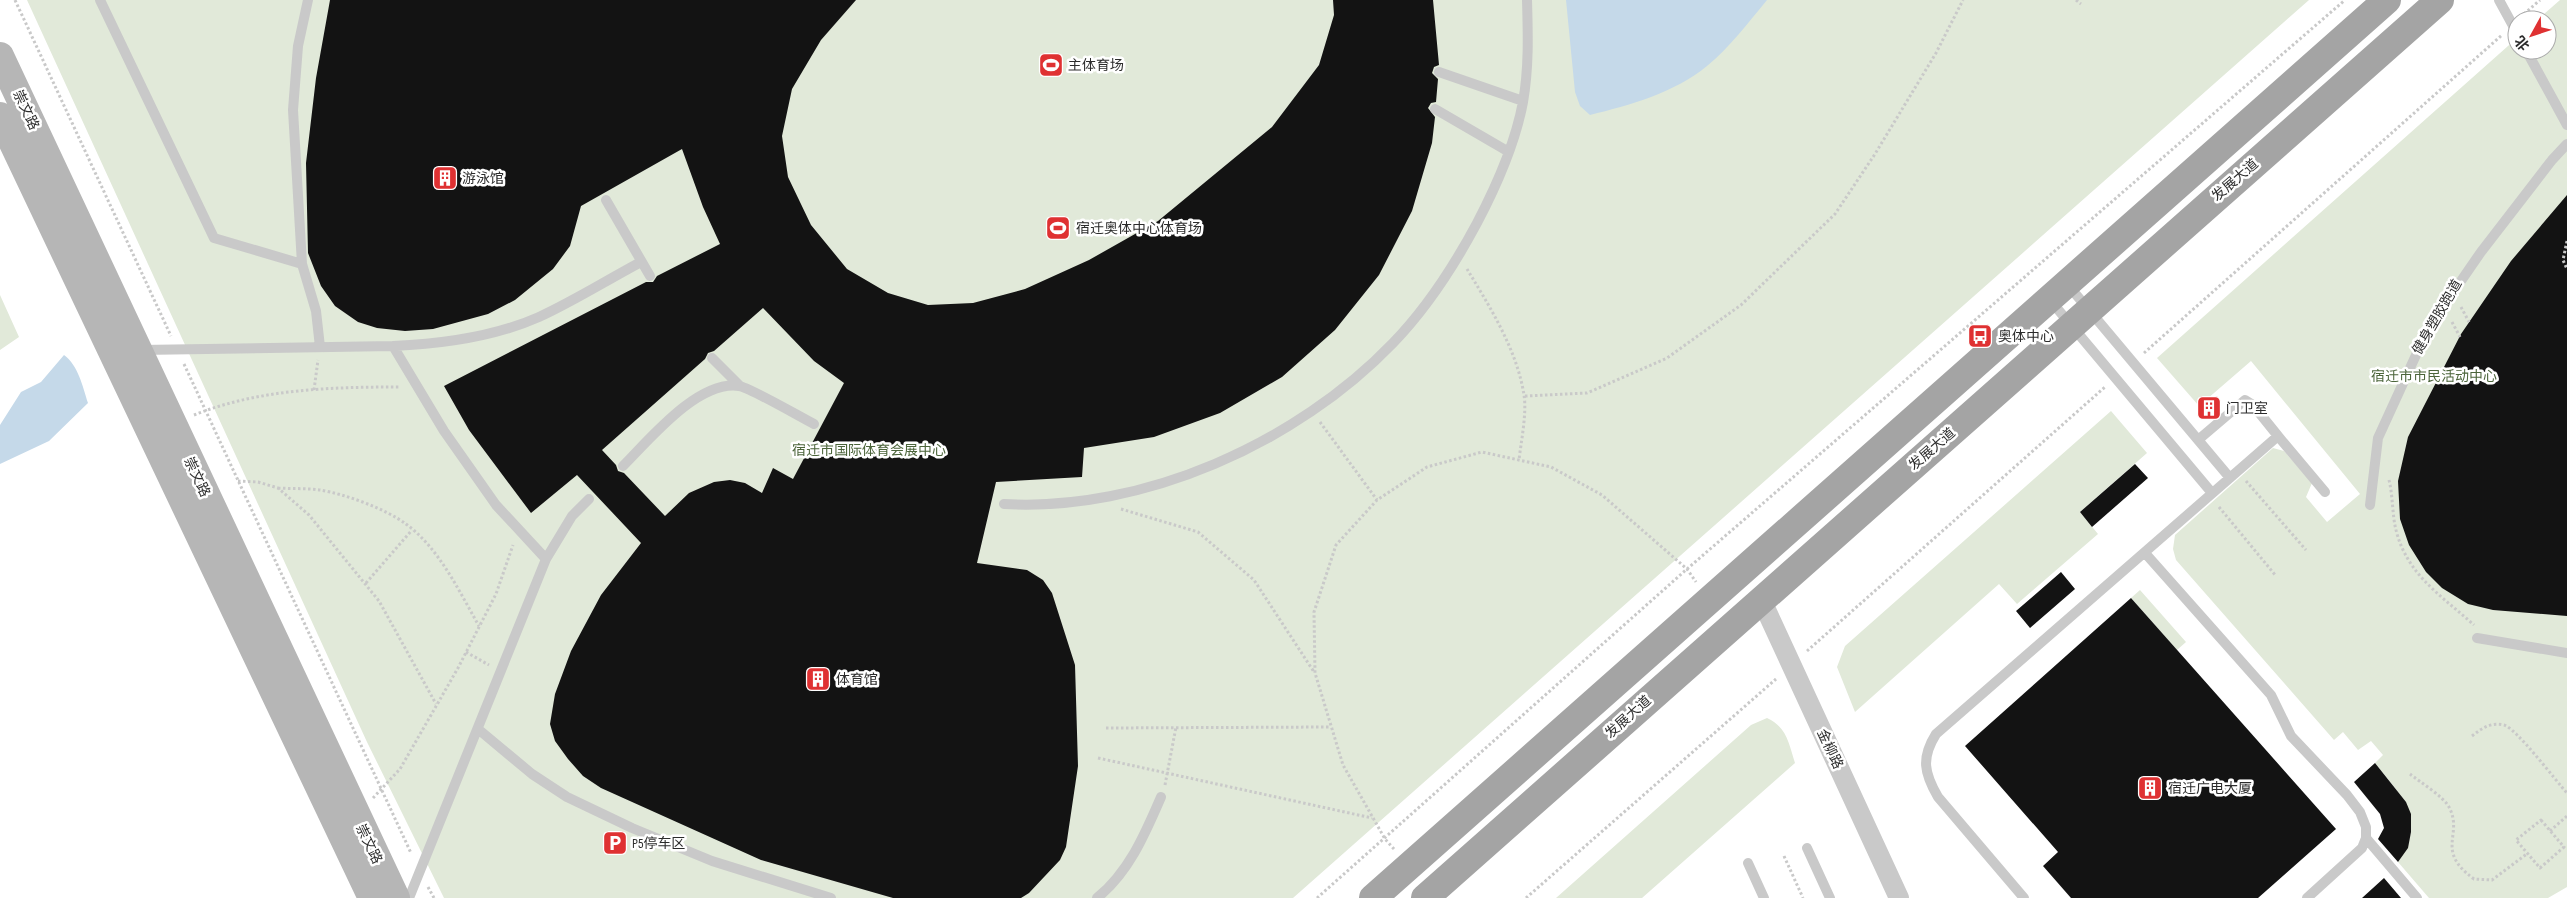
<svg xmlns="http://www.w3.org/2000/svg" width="2567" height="898" viewBox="0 0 2567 898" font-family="'Sofia Sans Condensed','Noto Sans SC',sans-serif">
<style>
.green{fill:#e1e9d9}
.water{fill:#c5d9e9}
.building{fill:#131313;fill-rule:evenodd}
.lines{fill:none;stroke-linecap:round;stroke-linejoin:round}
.path{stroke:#c9c9c9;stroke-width:3;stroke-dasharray:2.5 2.5;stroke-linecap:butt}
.lane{stroke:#c9c9c9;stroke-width:10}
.street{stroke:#c9c9c9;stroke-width:20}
.secondary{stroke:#b6b6b6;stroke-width:28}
.primary{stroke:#a4a4a4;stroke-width:28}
.labels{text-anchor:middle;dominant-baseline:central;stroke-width:5;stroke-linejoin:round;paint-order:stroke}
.poi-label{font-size:14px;fill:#2c2c2c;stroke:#fff;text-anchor:start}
.street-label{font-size:14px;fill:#2c2c2c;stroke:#fff}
.park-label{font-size:14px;fill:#4c653b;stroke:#fff}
</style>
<rect width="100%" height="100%" fill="#fff"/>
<path class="green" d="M27,0H2309L1293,898H444L367,742Z
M2560,0H2567V887L2548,898H2429L2398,862C2427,819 2402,797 2375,763L2383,755L2371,741L2358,750L2343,732L2334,740L2176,560L2173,549L2175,535L2273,448L2284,451L2312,483L2306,497L2327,522L2360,494L2251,361L2199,406L2157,358L2517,38V50H2547V20H2537Z
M0,295L19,337L0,350Z
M2111,411L2147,453L2080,512L2098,534L2017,604L1999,584L1855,712L1837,667L1845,646Z
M2140,590L2186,642L2177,650L2131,598Z
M1767,718C1787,727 1789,744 1795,763L1642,898H1556L1751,725Z"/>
<path class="water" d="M1566,0H1767C1748,23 1730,47 1707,66C1674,93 1630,105 1590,115L1580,106L1575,92Z
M64,355C78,365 83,387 88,403L49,441L0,464V425L21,392L41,382Z"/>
<path class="building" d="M330,0H856L821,40L792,89L782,136L788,177L811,225L847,269L888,293L928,305L973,303L1025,289L1089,260L1158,221L1272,127L1319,65L1334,15L1333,0H1433L1439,65L1434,67L1432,73L1438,79L1436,102L1431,103L1428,108L1435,117L1432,143L1412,211L1379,275L1335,330L1282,377L1220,413L1154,437L1084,448L1082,477L996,482L977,563L1027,570L1043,580L1052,593L1075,665L1078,766L1066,847L1060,860L1029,893L1021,898H893L761,860L601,788L583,776L568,759L555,741L550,724L555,694L571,651L601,595L641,543L577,475L531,513L469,430L444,386L646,282H653L657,276L720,244L703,207L682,149L581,206L570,246L553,269L515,300L488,314L433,329L405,331L377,328L358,322L335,306L321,286L308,253L306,163L316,78ZM763,308L814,361L844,383L793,479L773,468L762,493L745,483L730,480L714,482L689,493L665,516L624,473L618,471L616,465L602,450L705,359L708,353L714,351Z
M2567,195V616L2493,610L2468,604L2442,588L2426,572L2409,545L2400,519L2398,481L2408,437L2461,334L2511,261Z
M2135,464L2148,478L2092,527L2080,512Z
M2061,572L2075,589L2030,628L2016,611Z
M2131,598L2336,829L2258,898H2071L2043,866L2058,852L1965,746Z
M2375,763L2406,802L2411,814V832L2408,848L2398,862L2378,839L2384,828L2380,814L2354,782Z
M2384,878L2401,898H2362Z"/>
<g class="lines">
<path class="path" d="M15,0L171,336
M2076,0L2081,4
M2524,14L2540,0
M2567,241L2563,260L2567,269
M1467,269C1490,307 1517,350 1524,395C1527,413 1521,442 1519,460
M2461,307L2469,322
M2452,322L2460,337
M2144,353L2502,35
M184,364L411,853
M314,390L318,360
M1525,396L1587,393L1667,358L1741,305L1835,214L1875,154L1936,53L1963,0
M194,415C259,389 331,387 400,387
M1320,422L1377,500
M2389,480C2393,496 2392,514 2396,530C2407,575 2442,596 2474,625
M238,481L258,482L278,488L309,515L379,601L436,704
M2246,481L2306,550
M278,488C292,489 307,488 320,490C345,494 386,509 406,524C439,548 459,591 479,626
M2219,507L2276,576
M1121,509L1198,532L1254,580L1314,672
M366,583L412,530
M1807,651L2105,387
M466,652L489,665
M1106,728L1331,727
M2472,736C2482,728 2491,722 2504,725C2516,728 2556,781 2567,793
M1098,758L1372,818
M2410,774C2420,782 2444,797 2449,807C2464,835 2434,850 2474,879L2492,880L2528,853
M1165,785L1176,727
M373,798L400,769L458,668L496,594L513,545
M2541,820L2564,847L2540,868L2516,840Z
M2550,831L2567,816
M1394,849L1385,839L1343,765L1315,673L1314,612L1336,545L1377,500L1427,467L1482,452L1551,467L1602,495L1687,569L1696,582
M1784,856L1803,898
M428,887L434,898
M1317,898L1687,569L2345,0
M1526,898L1776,679"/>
<path class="lane" d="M100,0L214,238L302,264
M308,0L298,46L293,110L302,264L316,311L320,347
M2499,0L2517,33
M2526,50L2567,125
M1439,72L1523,101
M1435,109L1509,152
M606,200L650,276
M2068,285L2230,478
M2050,300L2212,493
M393,346C443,344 494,337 539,317C574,301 607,280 641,262
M140,350L393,346L444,431L496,505L546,559L409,898
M712,358L740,386
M2198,440L2245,400L2253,405L2278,436
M623,466C650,439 698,380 739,386C751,388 800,417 814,424
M1004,504C1143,512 1297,443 1393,343C1426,309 1454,266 1477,223C1497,185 1515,145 1523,102C1529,68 1528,34 1527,0
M2370,505L2378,438L2416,355L2452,294L2481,252L2552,160L2567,144
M2145,553L2271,695L2291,736L2347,795L2360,812L2366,827V838L2362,848L2307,898
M546,559L572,516L589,499
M2477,638L2567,653
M478,729L532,774L567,797L632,828L712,861L831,898
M2366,838L2417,898
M1807,848L1830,898
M1748,863L1764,898
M1097,898C1129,872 1145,834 1161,797
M2024,898L1938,797C1924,773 1921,758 1936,734L2278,436L2325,492"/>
<path class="street" d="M1761,599L1899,898"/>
<path class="secondary" d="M0,56L396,898
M0,116L372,898"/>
<path class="primary" d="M1373,898L2387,0
M1425,898L2440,0"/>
</g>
<defs>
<symbol id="stadium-square" viewBox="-11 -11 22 22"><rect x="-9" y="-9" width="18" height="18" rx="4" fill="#df3132" stroke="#fff"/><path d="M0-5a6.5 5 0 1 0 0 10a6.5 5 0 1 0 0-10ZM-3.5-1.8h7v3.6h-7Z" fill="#fff"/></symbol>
<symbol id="building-square" viewBox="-11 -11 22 22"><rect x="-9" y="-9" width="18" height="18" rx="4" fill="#df3132" stroke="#fff"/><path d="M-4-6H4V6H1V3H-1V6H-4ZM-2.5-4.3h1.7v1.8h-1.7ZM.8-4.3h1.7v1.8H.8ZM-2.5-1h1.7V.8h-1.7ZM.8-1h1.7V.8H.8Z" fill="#fff"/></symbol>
<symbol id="bus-square" viewBox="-11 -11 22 22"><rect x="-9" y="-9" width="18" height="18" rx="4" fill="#df3132" stroke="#fff"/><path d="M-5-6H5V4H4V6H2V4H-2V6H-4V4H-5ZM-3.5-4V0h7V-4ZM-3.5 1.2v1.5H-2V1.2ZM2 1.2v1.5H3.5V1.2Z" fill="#fff"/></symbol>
<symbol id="parking-square" viewBox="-11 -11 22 22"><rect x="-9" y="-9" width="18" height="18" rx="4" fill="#df3132" stroke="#fff"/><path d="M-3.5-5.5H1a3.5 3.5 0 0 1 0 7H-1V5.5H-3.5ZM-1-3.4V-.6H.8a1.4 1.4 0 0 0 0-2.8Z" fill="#fff"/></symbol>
</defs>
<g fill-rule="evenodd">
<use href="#stadium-square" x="1037" y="51" width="28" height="28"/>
<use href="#building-square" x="431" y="164" width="28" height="28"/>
<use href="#stadium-square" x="1044" y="214" width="28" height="28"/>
<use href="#bus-square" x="1966" y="322" width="28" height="28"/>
<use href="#building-square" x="2195" y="394" width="28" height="28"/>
<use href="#building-square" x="804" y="665" width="28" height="28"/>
<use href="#building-square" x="2136" y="774" width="28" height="28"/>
<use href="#parking-square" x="601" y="829" width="28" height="28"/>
</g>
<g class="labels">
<g class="poi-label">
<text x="1068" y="65">主体育场</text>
<text x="462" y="178">游泳馆</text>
<text x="1076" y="228">宿迁奥体中心体育场</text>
<text x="1998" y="336">奥体中心</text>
<text x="2226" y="408">门卫室</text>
<text x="836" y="679">体育馆</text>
<text x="2168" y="788">宿迁广电大厦</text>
<text x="632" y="843">P5停车区</text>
</g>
<g class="street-label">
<text transform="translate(26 110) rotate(65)">崇文路</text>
<text transform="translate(2235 180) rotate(-41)">发展大道</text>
<text transform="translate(2437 317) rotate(-60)">健身塑胶跑道</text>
<text transform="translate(1932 449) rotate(-41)">发展大道</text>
<text transform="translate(197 477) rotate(65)">崇文路</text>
<text transform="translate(1628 717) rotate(-42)">发展大道</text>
<text transform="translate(1830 749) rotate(65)">金柳路</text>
<text transform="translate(369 844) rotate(64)">崇文路</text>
</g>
<g class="park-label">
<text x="2434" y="376">宿迁市市民活动中心</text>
<text x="869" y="450">宿迁市国际体育会展中心</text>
</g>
</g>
<g transform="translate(2532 35) rotate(230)"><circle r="24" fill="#ffffff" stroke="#ababab"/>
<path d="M0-4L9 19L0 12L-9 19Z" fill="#df3132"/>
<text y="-8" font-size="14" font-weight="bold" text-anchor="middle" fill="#2c2c2c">北</text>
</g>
</svg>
